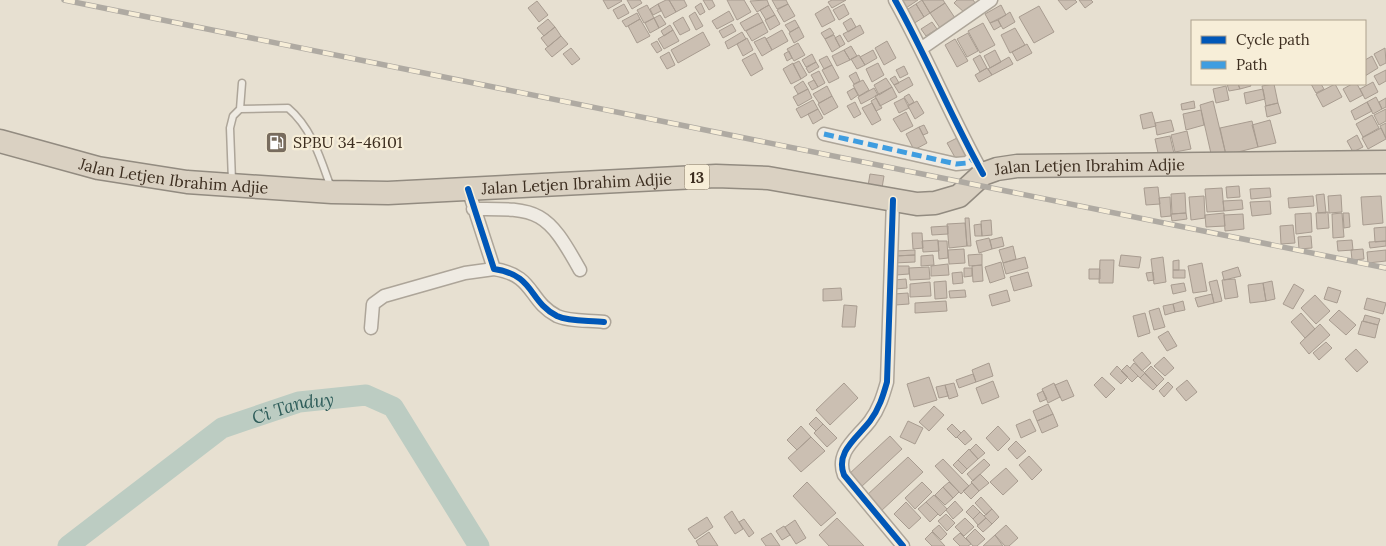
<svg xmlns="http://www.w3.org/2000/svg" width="1386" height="546" viewBox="0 0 1386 546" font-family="Lora,serif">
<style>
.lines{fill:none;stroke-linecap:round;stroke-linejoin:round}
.river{stroke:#bcccc2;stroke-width:21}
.building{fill:#cbbfb2;stroke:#a89c90}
.lane-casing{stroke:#ada599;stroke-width:9}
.street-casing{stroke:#ada599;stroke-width:15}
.highway-casing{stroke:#928b80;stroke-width:25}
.lane{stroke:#efebe3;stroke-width:6}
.street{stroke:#efebe3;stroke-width:12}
.highway{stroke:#dad1c2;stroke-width:22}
.rail-casing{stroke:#afaaa2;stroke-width:5.5}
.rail{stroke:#f7eed8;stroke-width:4;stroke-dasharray:11;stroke-linecap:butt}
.quiet{stroke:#3f9de0;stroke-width:5;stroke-dasharray:10 5;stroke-linecap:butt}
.cycleway-casing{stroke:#f7eed8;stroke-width:9}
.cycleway{stroke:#0057b8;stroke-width:6}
.labels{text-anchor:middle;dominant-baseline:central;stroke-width:4.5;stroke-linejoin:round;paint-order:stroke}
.shield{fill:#f7eed8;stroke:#756857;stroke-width:1}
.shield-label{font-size:15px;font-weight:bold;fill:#3d2e20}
.poi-label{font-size:16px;fill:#3d2e20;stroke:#f7eed8;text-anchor:start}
.street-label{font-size:16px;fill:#3d2e20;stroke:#f7eed8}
.water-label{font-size:18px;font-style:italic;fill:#2f5d5a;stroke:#f7eed8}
</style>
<rect width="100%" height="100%" fill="#e7e0d1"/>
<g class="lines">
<path class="river" id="s1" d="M68,546L222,428L299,402L366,395L393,407L479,546"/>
</g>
<path class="building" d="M603,0H621L622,1L608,9Z
M627,0H640L642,3L632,9Z
M666,0H669L676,12L665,18L658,4Z
M669,0H684L687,6L676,12Z
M703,0H712L715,6L709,10Z
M727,0H744L751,12L737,20Z
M767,0L769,5L757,12L750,1Z
M772,0H786L788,4L777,9Z
M832,0H846L832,8L828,2Z
M897,0H918L903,10Z
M922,0L930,13L924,17L916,4Z
M922,0H943L945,3L930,13Z
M957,0H973L976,4L966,14L954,3Z
M1058,0H1075L1077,2L1066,10Z
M1079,0H1091L1093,2L1085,8Z
M537,1L548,15L539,22L528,8Z
M701,3L705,12L700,15L695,7Z
M945,3L955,18L940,28L930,13Z
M624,4L629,13L618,19L613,10Z
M658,4L661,11L653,15L650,9Z
M788,4L795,16L784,22L777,10Z
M844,4L849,14L839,20L833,10Z
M916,4L924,17L913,24L905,11Z
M647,5L654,18L644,23L637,10Z
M769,5L775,15L766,20L760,10Z
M1001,5L1006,15L990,23L985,14Z
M828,6L835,20L822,27L815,14Z
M1039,6L1054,32L1034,43L1019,17Z
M729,11L734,20L717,29L712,21Z
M695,12L703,26L696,30L689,16Z
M1010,12L1015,22L1003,29L998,20Z
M637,13L640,19L626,27L622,21Z
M758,13L763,22L745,31L740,23Z
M660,15L666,24L659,28L654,18Z
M775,15L780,24L770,30L765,20Z
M683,17L690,30L680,35L673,23Z
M654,18L659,28L650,33L645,23Z
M851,18L856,27L848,32L843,23Z
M548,19L555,27L544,36L537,28Z
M640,19L650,36L637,43L628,26Z
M795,20L799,27L790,32L785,25Z
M998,20L1001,26L994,30L990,23Z
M763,22L768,32L752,41L746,31Z
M932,22L937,29L926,36L921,29Z
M983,23L995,45L980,53L968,31Z
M732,24L736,31L723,38L719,31Z
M670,25L673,30L664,36L661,31Z
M860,25L864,33L848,42L843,34Z
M555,27L561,36L548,47L541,38Z
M799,27L804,37L794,43L789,33Z
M830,28L834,34L825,39L821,33Z
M1015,28L1025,45L1010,53L1001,35Z
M673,30L679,41L664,49L658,39Z
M782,30L788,41L772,50L766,39Z
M703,32L710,45L678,63L671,50Z
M742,32L746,39L728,49L725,42Z
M968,33L978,51L967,57L957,39Z
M834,35L840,47L832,52L825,39Z
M840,35L845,44L840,47L835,38Z
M561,36L568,44L552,57L545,49Z
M765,37L772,50L762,56L754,42Z
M747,38L753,50L743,56L737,44Z
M955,39L968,61L957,67L945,45Z
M657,41L662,50L657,53L651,44Z
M887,41L896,58L884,65L875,48Z
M798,43L805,55L794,61L787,49Z
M1027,44L1032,53L1017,61L1012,52Z
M851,46L857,56L850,60L844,50Z
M571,48L580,59L572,65L563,54Z
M1385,48L1386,63L1380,66L1374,54Z
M844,50L850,60L837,66L832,56Z
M873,50L877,58L865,65L860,57Z
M995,50L1001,62L990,68L984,56Z
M789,51L792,58L787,61L784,54Z
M669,52L675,65L667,69L660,57Z
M755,53L763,69L751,76L742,60Z
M812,54L816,62L806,67L802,60Z
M859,55L865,65L857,69L851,59Z
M980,55L987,68L980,72L973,59Z
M827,56L832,65L824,69L819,60Z
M1372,56L1378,68L1365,76V60Z
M1009,57L1013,64L992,75L988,69Z
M799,61L807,75L801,79L793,64Z
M816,62L819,67L809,73L806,68Z
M793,63L801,79L791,84L783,69Z
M878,63L884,75L872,82L866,69Z
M832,65L839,78L829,83L822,70Z
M904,66L908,74L900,78L896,70Z
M987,68L992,75L979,82L975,75Z
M1386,70V81L1379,85L1374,76Z
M819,71L825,83L818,87L811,75Z
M856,72L860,81L854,84L849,76Z
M895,76L899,83L894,85L890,79Z
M909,77L913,85L899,93L894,85Z
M886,78L892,87L879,95L874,85Z
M814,80L818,87L812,90L808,83Z
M863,80L869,90L859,96L853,85Z
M803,81L808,89L798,94L794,87Z
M1373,82L1378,92L1365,99L1360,89Z
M1227,84H1238L1240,89L1229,91Z
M1238,84H1250L1251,86L1240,89Z
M1274,84L1278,103L1266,106L1262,86Z
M1311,84H1321L1324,89L1316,93Z
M1335,84L1342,97L1323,107L1316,94Z
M1352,84H1357L1363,95L1350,102L1343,89Z
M827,86L832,96L819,103L813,94Z
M1226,86L1229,100L1216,103L1213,89Z
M892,87L897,97L880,106L875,96Z
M854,88L858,95L851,100L847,92Z
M874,88L878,95L861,104L858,97Z
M808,89L812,98L798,106L793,97Z
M1263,89L1265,99L1246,104L1244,93Z
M909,94L914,102L909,105L904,97Z
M832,96L838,107L824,115L818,104Z
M1376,97L1382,109L1373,114L1367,102Z
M876,98L882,108L876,111L871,101Z
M904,98L909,108L899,113L894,103Z
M1386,98V107L1382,109L1379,102Z
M813,100L818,109L801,118L796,109Z
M917,101L924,113L915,119L908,106Z
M1194,101L1195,108L1182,110L1181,104Z
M1213,101L1226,155L1212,158L1200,105Z
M855,102L861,114L854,118L847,106Z
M1367,102L1372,111L1355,120L1351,111Z
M872,103L881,120L872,125L862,108Z
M1278,103L1281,113L1267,117L1265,106Z
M818,109L823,118L813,124L808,114Z
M1386,109V121L1379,125L1374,115Z
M1201,110L1204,125L1186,130L1183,114Z
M906,112L913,126L901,132L893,119Z
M1152,112L1156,126L1143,129L1140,115Z
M1372,115L1379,128L1363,137L1356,124Z
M1171,120L1174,131L1157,135L1155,123Z
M1270,120L1276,143L1258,147L1252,125Z
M1252,121L1258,147L1226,155L1220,128Z
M1386,123V138L1380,126Z
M924,125L928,133L923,135L919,127Z
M919,127L927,143L914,150L906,134Z
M1381,128L1386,139L1368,149L1362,138Z
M1187,131L1191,149L1175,152L1171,135Z
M1357,135L1363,147L1353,152L1347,141Z
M1170,136L1175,158L1160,162L1155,139Z
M957,138L967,156L957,161L947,143Z
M870,174L884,176L882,188L868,186Z
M1239,186L1240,197L1227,198L1226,187Z
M1158,187L1160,204L1146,205L1144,188Z
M1222,188L1224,211L1207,212L1205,189Z
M1270,188L1271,197L1251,199L1250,189Z
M1185,193L1186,213L1172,214L1171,194Z
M1324,194L1326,213H1318L1316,195Z
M1341,195L1342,212L1329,213L1328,196Z
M1204,196L1205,218L1191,220L1189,197Z
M1313,196L1314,206L1289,208L1288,198Z
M1381,196L1383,223L1363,225L1361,197Z
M1170,197L1171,216L1161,217L1159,198Z
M1242,200L1243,209L1224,211L1223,201Z
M1270,201L1271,214L1252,216L1250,202Z
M1328,212L1329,228L1317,229L1316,213Z
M1186,213L1187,219L1172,221L1171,214Z
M1224,213L1225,226L1206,227L1205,215Z
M1311,213L1312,232L1296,234L1295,214Z
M1342,213L1344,237L1333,238L1332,214Z
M1343,213H1349L1350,227L1344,228Z
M1243,214L1244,229L1225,231L1224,215Z
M965,218H969L971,246H967Z
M991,220L992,235L982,236L981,221Z
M965,223L967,246L949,248L947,224Z
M981,224L982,236H975L974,225Z
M1293,225L1295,243L1281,244L1280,226Z
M948,226V234L932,235L931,227Z
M1386,227V241L1375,242L1374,228Z
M912,233H922L923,248L913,249Z
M1311,236L1312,248L1299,249L1298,237Z
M1002,237L1004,246L992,249L990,240Z
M989,238L992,249L979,253L976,241Z
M938,240L939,251L923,252L922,241Z
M1352,240L1353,250L1338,251L1337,241Z
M938,241H947L948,258L939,259Z
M1386,241V246L1370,248L1369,242Z
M1013,246L1016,259L1003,263L999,250Z
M964,249L965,263L949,264L948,250Z
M1363,249L1364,259L1352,260L1351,250Z
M915,250V255L896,256V251Z
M1386,250V261L1368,263L1367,252Z
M982,254V265L969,266L968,255Z
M915,255V262L894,263V256Z
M933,255L934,265L921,266V256Z
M1121,255L1141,257L1139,268L1119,266Z
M1025,257L1028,268L1006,274L1003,263Z
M1163,257L1166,282L1154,284L1151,259Z
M1100,260H1114L1113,283H1099Z
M1179,260V270H1173V261Z
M1001,262L1005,278L990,283L985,267Z
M1202,263L1207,291L1193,293L1188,266Z
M948,264L949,275L931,276V266Z
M982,265L983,281L973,282L972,266Z
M896,266H909V274L896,275Z
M929,267L930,279L910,280L909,268Z
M1238,267L1241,276L1224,280L1222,272Z
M964,268H972V276L964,277Z
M1089,269H1100V279H1089Z
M1173,270H1185V278H1173Z
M962,272L963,283L953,284L952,273Z
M1028,272L1032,286L1014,291L1010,277Z
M1153,272L1154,280L1148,281L1146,273Z
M906,279L907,288L895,289L894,280Z
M1235,279L1238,297L1225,299L1222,280Z
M1217,280L1222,301L1214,303L1209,282Z
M946,281L947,298L935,299L934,282Z
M1272,281L1275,299L1266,301L1263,283Z
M930,282L931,296L910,297V284Z
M1184,283L1186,291L1173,294L1171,285Z
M1263,283L1266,301L1250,303L1248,285Z
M1294,284L1304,290L1293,309L1283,304Z
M1328,287L1341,291L1337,303L1324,299Z
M841,288L842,300L823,301V289Z
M965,290L966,297L950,298L949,291Z
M1007,290L1010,301L992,306L989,295Z
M908,293L909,304L895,305L894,294Z
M1212,294L1214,303L1198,307L1195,298Z
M1315,295L1330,311L1316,324L1301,308Z
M1367,298L1386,303L1383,314L1364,309Z
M946,301L947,311L915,313V303Z
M1183,301L1185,310L1175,312L1173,304Z
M1173,304L1175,312L1165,315L1163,306Z
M844,305L857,306L855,327H842Z
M1159,308L1165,327L1154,330L1149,311Z
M1339,310L1356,325L1346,335L1329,320Z
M1145,313L1150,333L1138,337L1133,316Z
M1301,313L1315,329L1305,338L1291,322Z
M1365,315L1380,319L1378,325L1363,321Z
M1362,321L1378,325L1375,338L1358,334Z
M1320,324L1330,335L1309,354L1300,343Z
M1168,331L1177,346L1167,351L1158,337Z
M1326,342L1332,348L1319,360L1313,353Z
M1356,349L1368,362L1357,372L1345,359Z
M1142,352L1151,363L1142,371L1133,360Z
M1164,357L1174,368L1165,376L1154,366Z
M989,363L993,376L976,382L972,370Z
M1134,363L1145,373L1140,378L1130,368Z
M1127,365L1138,376L1132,382L1121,371Z
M1117,366L1128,377L1121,384L1110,374Z
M1151,366L1164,379L1157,386L1144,373Z
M1145,373L1157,386L1153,390L1140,378Z
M973,374L976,382L959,388L956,380Z
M929,377L937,400L914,407L907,384Z
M1102,377L1115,389L1106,398L1094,385Z
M1067,380L1074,396L1062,401L1055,385Z
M1187,380L1197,392L1186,401L1176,389Z
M993,381L999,397L982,404L976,388Z
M1168,382L1173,387L1164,397L1159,391Z
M844,383L858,398L830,425L816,410Z
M954,383L958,396L949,399L945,385Z
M1054,383L1060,397L1048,403L1042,389Z
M945,385L948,396L939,398L936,387Z
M1043,391L1047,399L1040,402L1037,394Z
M1048,404L1053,414L1037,421L1033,411Z
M934,406L944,415L929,431L919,422Z
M1053,414L1058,426L1042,433L1037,421Z
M816,417L823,424L816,431L809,424Z
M1030,419L1036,431L1021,438L1016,425Z
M908,421L923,428L915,444L900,437Z
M823,424L837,438L827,447L814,433Z
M952,424L961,433L956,438L947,429Z
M801,426L811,437L797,450L787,440Z
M998,426L1010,439L998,451L986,438Z
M964,430L972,439L965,445L957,437Z
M890,436L902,449L860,488L848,475Z
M811,437L825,451L801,472L788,458Z
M1016,441L1026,451L1017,459L1008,449Z
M976,444L985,453L978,459L970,450Z
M969,449L978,459L967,469L958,460Z
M1029,456L1042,470L1032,480L1019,465Z
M908,457L923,472L880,512L866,496Z
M943,459L969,486L961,494L935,466Z
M984,459L990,465L973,481L967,474Z
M958,460L967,469L962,474L953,465Z
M1006,468L1018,481L1003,495L990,482Z
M980,474L989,483L979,491L971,482Z
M807,482L836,513L821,526L793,496Z
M922,482L932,492L915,509L905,498Z
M949,482L959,492L953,498L943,487Z
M972,483L979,491L971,499L963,491Z
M943,487L953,498L945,505L935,495Z
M934,495L947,509L940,516L926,502Z
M981,497L992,509L986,515L975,503Z
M955,501L963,510L953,519L946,510Z
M906,502L921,518L909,529L894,514Z
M926,502L938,514L930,522L918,509Z
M973,505L980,512L973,519L966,512Z
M992,509L999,517L992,524L984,516Z
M732,511L743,529L735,534L724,517Z
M980,512L986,518L978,525L973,519Z
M946,514L955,523L947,531L938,521Z
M707,517L713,527L695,539L688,529Z
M837,518L864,546H829L819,535Z
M965,518L974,527L964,536L955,527Z
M986,518L992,524L983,532L977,526Z
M744,519L754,533L749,537L739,522Z
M795,520L806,538L796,544L785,527Z
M939,525L947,534L941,540L932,531Z
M1006,525L1018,538L1009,546H1005L995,535Z
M784,526L790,535L782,540L776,531Z
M975,529L985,539L977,546H973L966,538Z
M709,532L718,546H699L696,541Z
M932,532L945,546H932L925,539Z
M771,533L780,546H766L761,539Z
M960,533L971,544L968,546H960L953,539Z
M995,535L1003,546H983Z"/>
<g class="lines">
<defs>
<path id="lane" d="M240,109L288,108C312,128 321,160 331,188
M232,181L230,128L233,116L240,109L242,83"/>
<path id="street" d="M895,0C927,57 951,117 983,174
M922,48L991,0
M824,134L956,164L967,163L974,158
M468,189L494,269C535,275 528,301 557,316C570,322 590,320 604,322
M893,200L887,382C883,396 879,409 870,421C857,438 835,452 844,475L903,546
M473,209C540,208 547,211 580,270
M371,328L373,304L384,296L465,273L494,269"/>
<g id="highway">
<path id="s2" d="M0,141L98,168L187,182L332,192L388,193L716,176L768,178L917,204L935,203L959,196L983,174L997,169L1017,166L1386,162"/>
</g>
</defs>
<use href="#lane" class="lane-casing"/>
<use href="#street" class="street-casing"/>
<use href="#highway" class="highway-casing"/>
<use href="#lane" class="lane"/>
<use href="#street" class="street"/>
<use href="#highway" class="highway"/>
<defs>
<path id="rail" d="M64,0L1386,268"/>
</defs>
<use href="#rail" class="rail-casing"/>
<use href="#rail" class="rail"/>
<path class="quiet" d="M824,134L956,164L967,163L974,158"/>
<defs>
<path id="cycleway" d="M895,0C927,57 951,117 983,174
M468,189L494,269C535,275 528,301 557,316C570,322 590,320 604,322
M893,200L887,382C883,396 879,409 870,421C857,438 835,452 844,475L903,546"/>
</defs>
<use href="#cycleway" class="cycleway-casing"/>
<use href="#cycleway" class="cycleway"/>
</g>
<defs>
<symbol id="fuel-square" viewBox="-11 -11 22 22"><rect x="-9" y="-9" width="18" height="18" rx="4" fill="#786c5e" stroke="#f7eed8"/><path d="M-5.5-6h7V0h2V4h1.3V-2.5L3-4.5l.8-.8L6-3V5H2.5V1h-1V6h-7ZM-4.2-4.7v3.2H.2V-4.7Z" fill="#fff"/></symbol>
</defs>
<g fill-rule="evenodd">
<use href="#fuel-square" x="264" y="130" width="25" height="25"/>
</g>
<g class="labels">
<rect class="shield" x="684.5" y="164.5" width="25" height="25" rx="4"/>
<g class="shield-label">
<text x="697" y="177">13</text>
</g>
<g class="poi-label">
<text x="293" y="142">SPBU 34-46101</text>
</g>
<g class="street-label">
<text stroke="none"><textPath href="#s2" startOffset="1108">Jalan Letjen Ibrahim Adjie</textPath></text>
<text stroke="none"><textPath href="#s2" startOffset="178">Jalan Letjen Ibrahim Adjie</textPath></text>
<text stroke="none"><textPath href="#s2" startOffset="582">Jalan Letjen Ibrahim Adjie</textPath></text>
</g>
<g class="water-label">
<text stroke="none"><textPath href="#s1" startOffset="268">Ci Tanduy</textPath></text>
</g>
</g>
<rect x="1191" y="20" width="175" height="65" fill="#f7eed8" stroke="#ada18e"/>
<rect x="1201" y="36" width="25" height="8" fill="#0057b8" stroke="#ada18e"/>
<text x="1236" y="45" font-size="15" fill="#3d2e20">Cycle path</text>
<rect x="1201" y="61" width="25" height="8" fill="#3f9de0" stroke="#ada18e"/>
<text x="1236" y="70" font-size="15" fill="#3d2e20">Path</text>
</svg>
